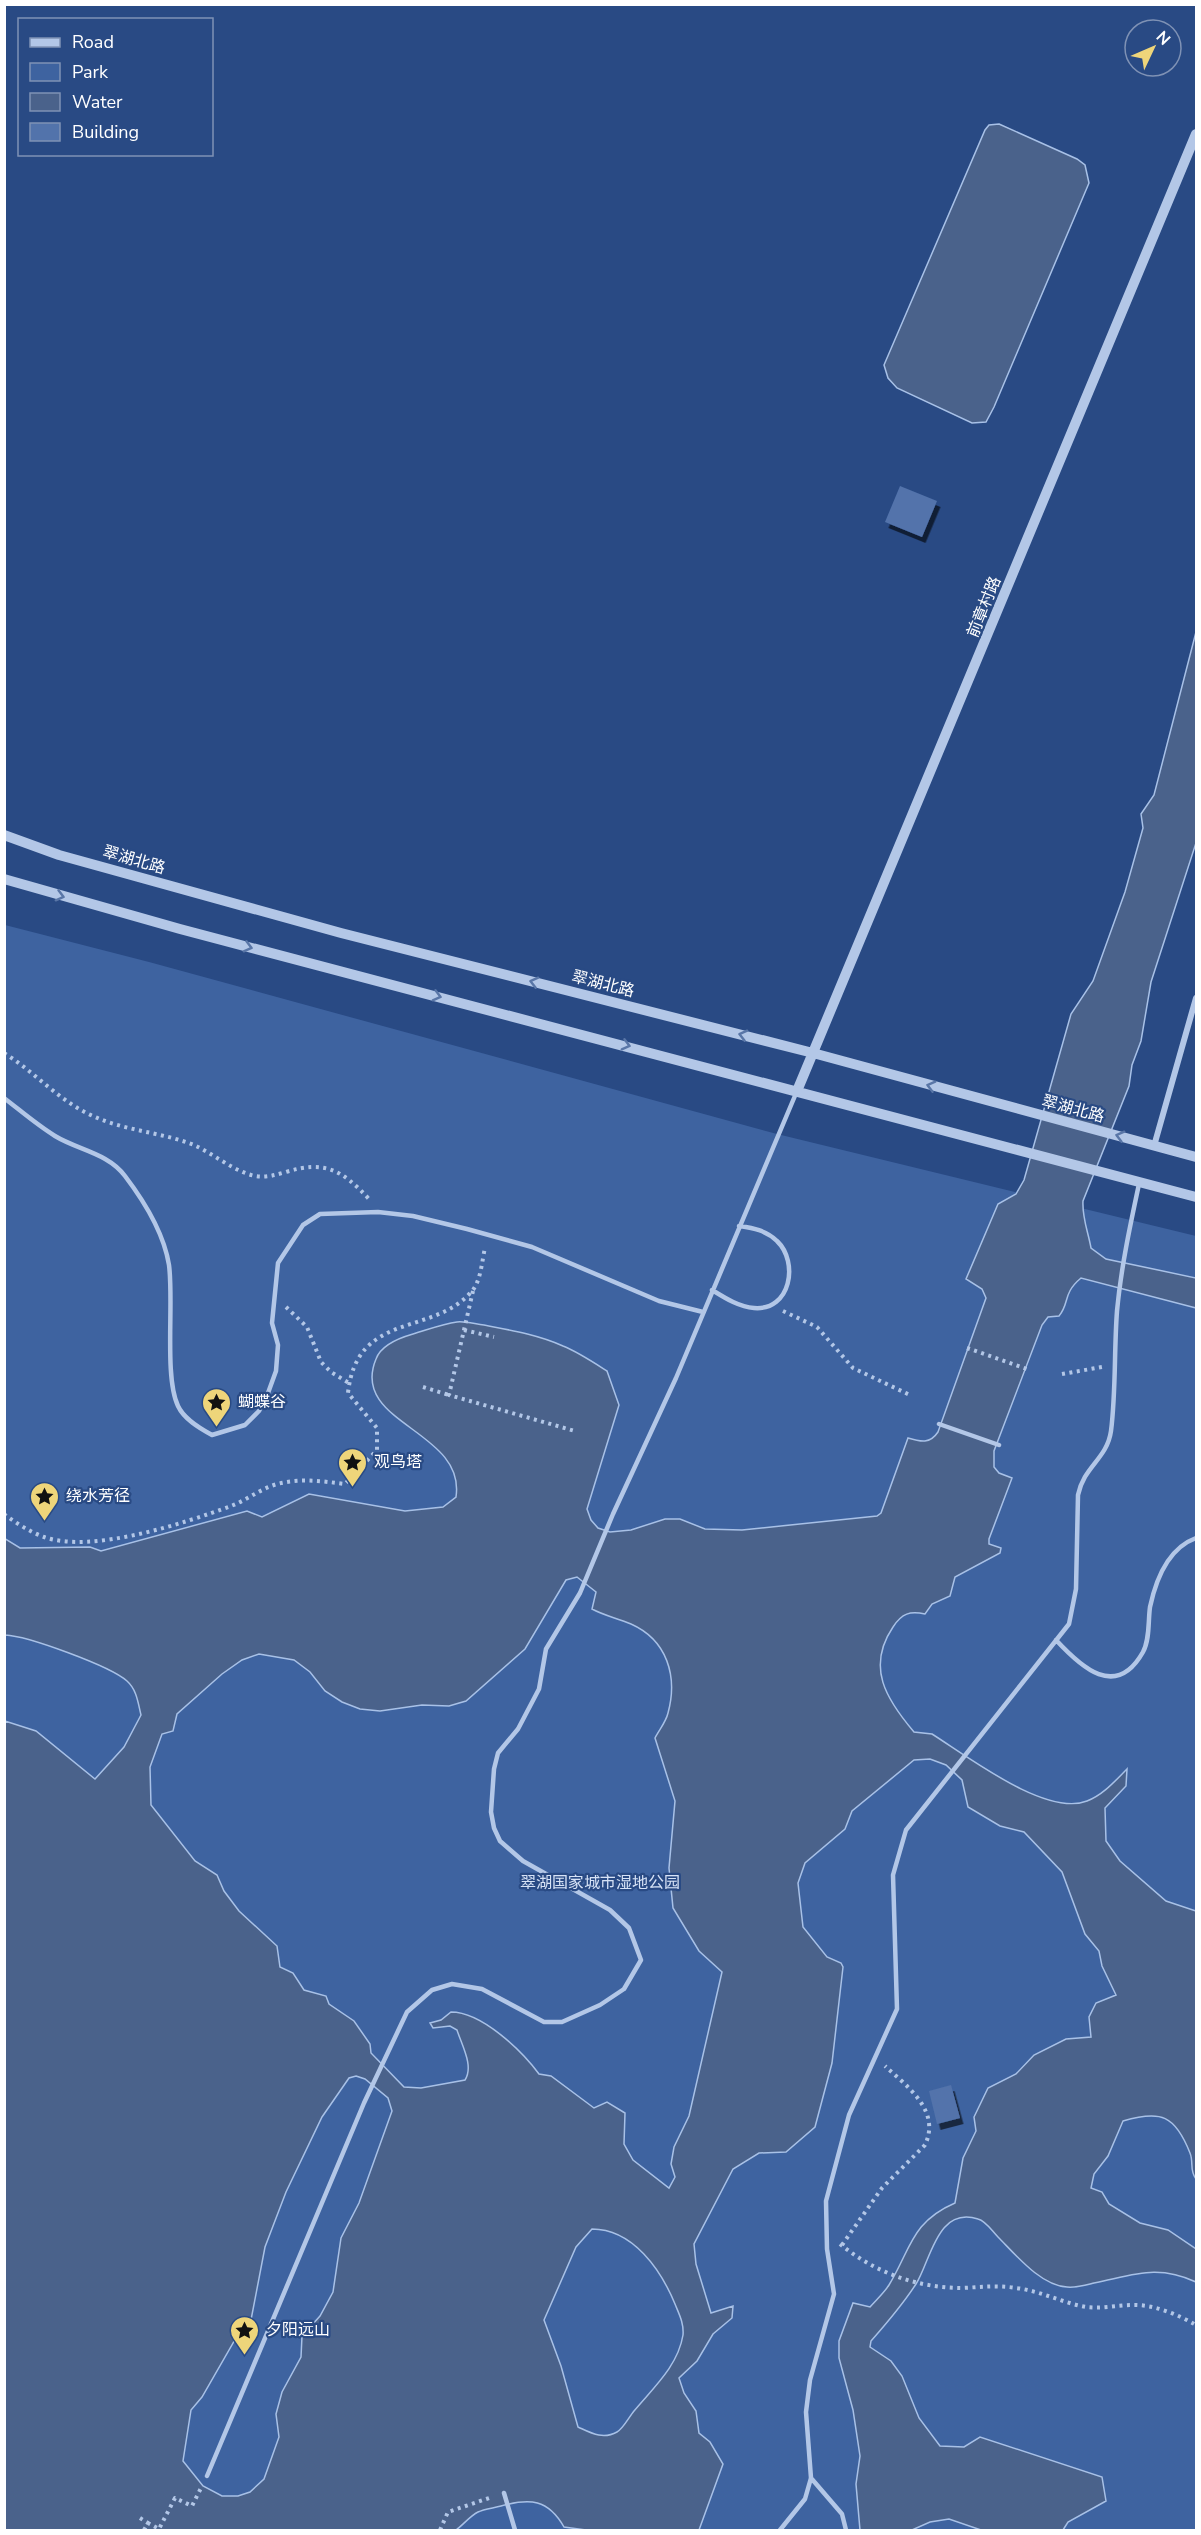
<svg xmlns="http://www.w3.org/2000/svg" width="1201" height="2535" viewBox="0 0 1201 2535" font-family="'Nunito Sans','Noto Sans SC',sans-serif">
<style>
.green{fill:#3e63a0}
.water{fill:#4a628b;stroke:#a8c1e7;stroke-width:1.5;fill-rule:evenodd}
.building{fill:#5273ab;filter:url(#shadow)}
.lines{fill:none;stroke-linecap:round;stroke-linejoin:round}
.path{stroke:#b3c7e7;stroke-width:4;stroke-dasharray:3 4.5;stroke-linecap:butt}
.service{stroke:#b3c7e7;stroke-width:4.5}
.minor{stroke:#b3c7e7;stroke-width:6}
.tertiary{stroke:#b3c7e7;stroke-width:10}
.oneway{stroke:#5976a7}
.labels{text-anchor:middle;dominant-baseline:central;stroke-width:4.5;stroke-linejoin:round;paint-order:stroke}
.street-label{font-size:16px;fill:#fff;stroke:#294a84}
.poi-label{font-size:16px;fill:#fff;stroke:#294a84;text-anchor:start}
.park-label{font-size:16px;fill:#d6e2f6;stroke:#294a84}
</style>
<defs>
<filter id="shadow"><feDropShadow dx="3.5" dy="6" stdDeviation="0" flood-color="#0009"/></filter>
</defs>
<rect width="100%" height="100%" fill="#294a84"/>
<path class="green" d="M5,925L149,962L777,1134L1196,1236V2530H5Z"/>
<path class="water" d="M999,124L1077,159L1085,165L1089,183L994,407L986,422L972,423L897,388L888,378L884,365L985,130L989,125Z
M1196,632V843L1151,982L1141,1041L1132,1065L1129,1086L1083,1201C1082,1218 1088,1231 1091,1248L1106,1259L1196,1278V1308L1081,1278C1062,1294 1070,1303 1059,1316L1048,1317L1042,1325L994,1451V1467L999,1473L1012,1478L989,1539V1544L1001,1548L1000,1553L955,1577L950,1596L932,1604L925,1614C910,1611 902,1613 893,1627C866,1667 886,1699 914,1732L932,1734C967,1756 1046,1817 1087,1801C1103,1795 1115,1781 1127,1769L1126,1786L1105,1808L1106,1841L1120,1861L1166,1901L1196,1911V2179C1189,2170 1194,2163 1190,2153C1175,2115 1161,2110 1123,2121L1108,2156L1094,2174L1091,2188L1102,2192L1109,2204L1140,2223L1168,2230L1196,2249V2282C1157,2264 1134,2275 1094,2283C1086,2285 1076,2288 1067,2287C1041,2286 1015,2254 998,2237C992,2231 986,2221 978,2219C937,2206 931,2260 916,2284C903,2304 886,2324 871,2341L870,2347L891,2361L902,2376L919,2418L940,2446L964,2447L980,2437L1102,2477L1106,2501L1068,2522L1063,2530H981L949,2519L930,2522L912,2530H860L856,2484L860,2456L853,2410L839,2358V2341L853,2303L870,2307C876,2300 884,2293 889,2285C911,2249 911,2222 955,2203L963,2158L976,2131L974,2117L988,2088L1016,2074L1034,2055L1066,2039L1091,2037L1089,2017L1096,2003L1116,1995L1102,1966L1099,1951L1085,1934L1062,1872L1024,1832L1000,1826L968,1807L962,1780L946,1765L930,1759L914,1760L852,1811L845,1829L805,1863L798,1883L803,1927L827,1957L841,1963L843,1967L832,2063L815,2127L786,2152L759,2153L733,2169L694,2244L696,2264L711,2313L733,2306L732,2318L713,2334L697,2361L679,2378L684,2393L696,2411L699,2433L710,2442L723,2464L699,2530H586L564,2527C548,2499 530,2498 501,2506C494,2508 484,2509 478,2512C470,2516 463,2525 456,2530H5V1721L36,1731L95,1779L124,1747L141,1715C138,1703 137,1690 127,1681C110,1666 28,1636 5,1635L4,1538L20,1548L90,1547L101,1551L247,1511L262,1517L309,1494L405,1511L443,1507L456,1497C466,1430 349,1424 376,1359C381,1345 399,1338 413,1334C427,1330 442,1324 457,1322C465,1321 475,1324 484,1325C510,1330 539,1335 563,1346C578,1352 593,1362 607,1371L619,1405L587,1509L591,1520L598,1528L610,1532L631,1530L665,1519H680L705,1529L742,1530L877,1516L881,1513L908,1438C921,1442 930,1444 938,1432L986,1298L982,1289L966,1279L998,1204L1016,1194L1024,1180L1071,1014L1093,981L1125,892L1143,828L1141,814L1154,795ZM577,1577L596,1592L592,1609C605,1616 617,1618 631,1624C667,1640 678,1676 668,1713C666,1722 659,1730 655,1738L675,1801L669,1868L673,1908L699,1951L722,1972L689,2116L674,2147L671,2164L675,2177L669,2188L633,2160L624,2144L625,2113L607,2102L594,2108L551,2076L539,2074C522,2051 482,2012 451,2012L441,2020L430,2023L433,2028L450,2026L457,2030C462,2046 474,2066 465,2080L421,2088L404,2087L371,2053L370,2044L354,2021L329,2004L326,1996L304,1990L293,1973L280,1967L277,1946L239,1911L224,1891L217,1875L195,1861L151,1805L150,1767L162,1734L173,1731L177,1714L222,1674L242,1660L259,1654L294,1660L310,1672L325,1691L342,1702L360,1709L380,1711L422,1705L449,1706L466,1701L525,1649L566,1580ZM356,2076L365,2079L388,2098L392,2111L359,2203L341,2238L333,2292L320,2316L302,2336L301,2357L282,2392L276,2414L279,2437L264,2479L250,2492L238,2496H222L203,2486L183,2461L191,2410L202,2397L240,2331L251,2320L265,2247L286,2192L322,2117L349,2078ZM592,2229C633,2229 661,2270 675,2304C679,2314 684,2323 683,2335C678,2366 653,2388 634,2411C629,2417 623,2429 617,2432C603,2440 591,2433 578,2427L561,2366L544,2320L576,2247Z"/>
<path class="building" d="M900,486L937,501L922,537L885,522Z
M951,2085L960,2118L937,2124L929,2091Z"/>
<g class="lines">
<path class="path" d="M4,1053C35,1072 60,1102 93,1116C125,1131 161,1132 194,1145C214,1154 233,1171 255,1176C266,1178 275,1175 286,1172C325,1160 342,1170 369,1199
M473,1291L449,1395L575,1431
M286,1307L307,1327L321,1362L331,1372L349,1383
M783,1311L817,1327L853,1368L912,1396
M464,1330L494,1337
M967,1348L1027,1369
M1062,1374L1102,1367
M423,1387L449,1395
M4,1514C16,1523 30,1532 44,1537C92,1554 185,1523 231,1506C247,1500 260,1489 277,1484C300,1478 321,1481 345,1484L377,1450V1428L348,1393C357,1310 433,1337 472,1291C481,1281 482,1260 485,1248
M840,2244C874,2272 917,2288 962,2288C981,2287 998,2285 1016,2288C1041,2291 1063,2303 1086,2307C1101,2309 1117,2305 1132,2305C1153,2304 1179,2315 1196,2325
M842,2245L882,2188L925,2145C941,2111 908,2087 885,2066
M140,2518L148,2523
M144,2530L148,2523L159,2529L175,2498L192,2506L202,2486
M440,2530L448,2512L492,2497"/>
<path class="service" d="M4,1098C21,1111 37,1125 55,1136C78,1150 108,1153 125,1176C144,1201 164,1234 169,1265C174,1302 164,1377 178,1406C184,1419 199,1428 212,1435L245,1425L259,1411L268,1393L276,1371L278,1345L272,1323L278,1263L303,1225L320,1214L378,1212L413,1216L467,1229L532,1247L659,1301L703,1312
M712,1290C725,1298 739,1307 754,1308C791,1311 799,1262 777,1241C766,1230 752,1228 739,1226
M939,1424L999,1445
M1056,1640C1081,1667 1116,1700 1143,1652C1150,1639 1148,1621 1150,1607C1156,1579 1169,1548 1196,1538
M207,2476L364,2103L407,2012L432,1990L452,1984L482,1989L544,2022H562L600,2005L624,1989L641,1960L629,1928L610,1910L523,1861L500,1841L494,1828L491,1812L494,1769L498,1753L518,1729L539,1689L546,1649L580,1593L613,1514L676,1378L797,1091
M811,2478L842,2514L846,2530
M504,2493L515,2530
M780,2530L805,2499L811,2478L806,2412L810,2380L834,2294L827,2249L826,2201L849,2115L897,2009L893,1875L906,1830L1069,1624L1076,1589L1078,1495C1084,1466 1107,1459 1111,1431C1116,1392 1114,1351 1117,1311C1121,1268 1130,1226 1139,1184"/>
<path class="minor" d="M1154,1146L1196,998"/>
<path class="tertiary" d="M4,835L59,855L341,933L813,1053L1196,1157
M4,879L180,929L1196,1197
M797,1091L1196,134"/>
</g>
<defs><path id="oneway-chevron" d="M-2-3.5L2.5 0L-2 3.5" fill="none" stroke-width="1.6" stroke-linecap="round" stroke-linejoin="round" transform="scale(1.5)"/></defs>
<g class="oneway">
<use href="#oneway-chevron" transform="translate(60 896) rotate(15)"/>
<use href="#oneway-chevron" transform="translate(248 947) rotate(15)"/>
<use href="#oneway-chevron" transform="translate(534 982) rotate(-166)"/>
<use href="#oneway-chevron" transform="translate(437 996) rotate(15)"/>
<use href="#oneway-chevron" transform="translate(743 1035) rotate(-166)"/>
<use href="#oneway-chevron" transform="translate(626 1045) rotate(15)"/>
<use href="#oneway-chevron" transform="translate(931 1086) rotate(-165)"/>
<use href="#oneway-chevron" transform="translate(1120 1136) rotate(-165)"/>
</g>
<defs>
<symbol id="sight-pin" viewBox="-11 -11 22 30"><path d="M0 17L-7.5 6A9.5 9.5 0 1 1 7.5 6Z" fill="#eed57a" stroke="#294a84"/><path d="M0-6L1.8-2.2L6-1.7L2.9 1.2L3.7 5.4L0 3.3L-3.7 5.4L-2.9 1.2L-6-1.7L-1.8-2.2Z" fill="#111"/></symbol>
</defs>
<g fill-rule="evenodd">
<use href="#sight-pin" x="200" y="1386" width="33" height="45"/>
<use href="#sight-pin" x="336" y="1446" width="33" height="45"/>
<use href="#sight-pin" x="28" y="1480" width="33" height="45"/>
<use href="#sight-pin" x="228" y="2314" width="33" height="45"/>
</g>
<g class="labels">
<g class="street-label">
<text transform="translate(984 607) rotate(-68)">前章村路</text>
<text transform="translate(134 860) rotate(16)">翠湖北路</text>
<text transform="translate(603 984) rotate(14)">翠湖北路</text>
<text transform="translate(1073 1109) rotate(15)">翠湖北路</text>
</g>
<g class="poi-label">
<text x="238" y="1402">蝴蝶谷</text>
<text x="374" y="1462">观鸟塔</text>
<text x="66" y="1496">绕水芳径</text>
<text x="266" y="2330">夕阳远山</text>
</g>
<g class="park-label">
<text x="600" y="1883">翠湖国家城市湿地公园</text>
</g>
</g>
<rect width="1201" height="2535" fill="none" stroke="#ffffff" stroke-width="12"/>
<rect x="18" y="18" width="195" height="138" fill="#294a84" stroke="#7f92b5" stroke-width="1.5"/>
<rect x="30" y="38" width="30" height="9" fill="#b3c7e7" stroke="#7f92b5" stroke-width="1.5"/>
<text x="72" y="48" font-size="18" fill="#ffffff">Road</text>
<rect x="30" y="63" width="30" height="18" fill="#3e63a0" stroke="#7f92b5" stroke-width="1.5"/>
<text x="72" y="78" font-size="18" fill="#ffffff">Park</text>
<rect x="30" y="93" width="30" height="18" fill="#4a628b" stroke="#7f92b5" stroke-width="1.5"/>
<text x="72" y="108" font-size="18" fill="#ffffff">Water</text>
<rect x="30" y="123" width="30" height="18" fill="#5273ab" stroke="#7f92b5" stroke-width="1.5"/>
<text x="72" y="138" font-size="18" fill="#ffffff">Building</text>
<g transform="translate(1153 48) rotate(46)"><circle r="28" fill="#294a84" stroke="#7f92b5" stroke-width="1.5"/>
<path d="M0-4.5L10 22L0 15L-10 22Z" fill="#eed57a"/>
<text y="-9" font-size="16" font-weight="bold" text-anchor="middle" fill="#ffffff">N</text>
</g>
</svg>
